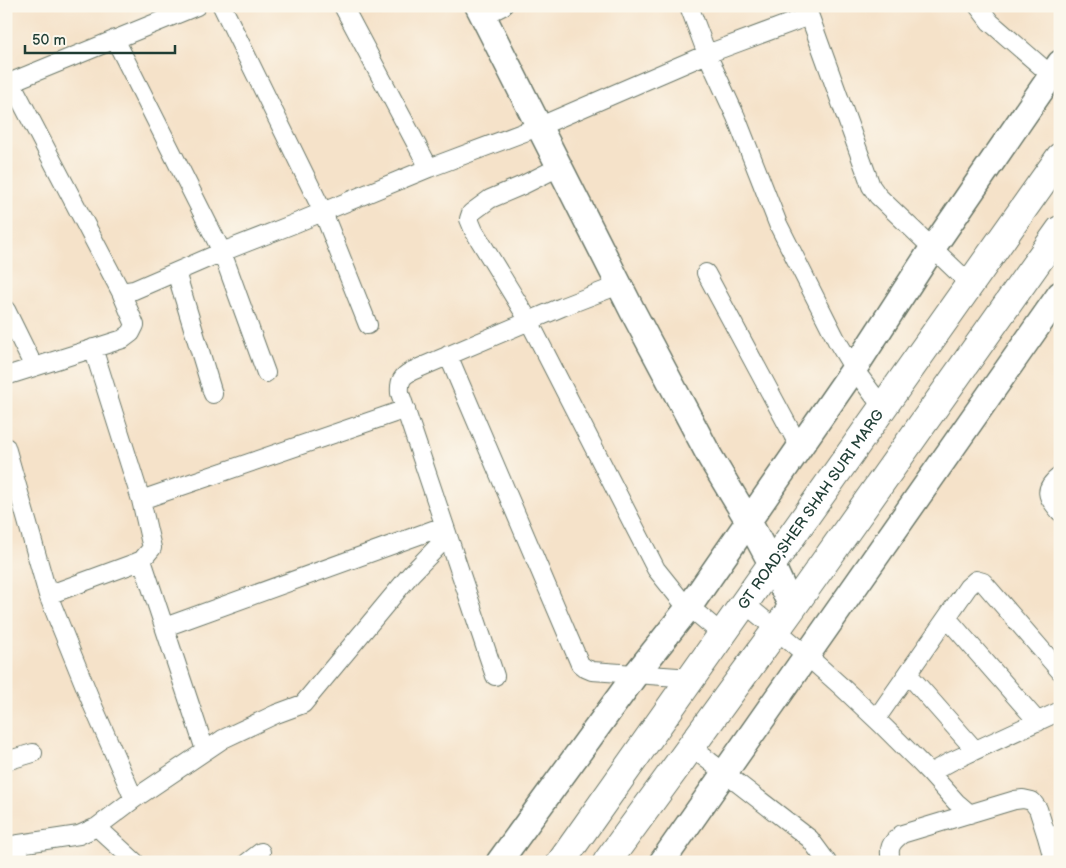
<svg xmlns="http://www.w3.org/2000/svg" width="1066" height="868" viewBox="0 0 1066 868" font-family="'Balsamiq Sans',sans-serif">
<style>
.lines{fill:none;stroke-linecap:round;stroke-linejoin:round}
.street-casing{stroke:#6a7768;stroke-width:20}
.secondary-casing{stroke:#6a7768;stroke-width:28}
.primary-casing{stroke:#6a7768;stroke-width:30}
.street{stroke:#fff;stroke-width:18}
.secondary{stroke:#fff;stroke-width:25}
.primary{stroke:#fff;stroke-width:28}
.labels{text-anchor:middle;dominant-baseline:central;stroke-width:5;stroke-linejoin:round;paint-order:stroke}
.street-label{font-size:15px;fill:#1f3d34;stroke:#fbf7ec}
</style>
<rect width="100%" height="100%" fill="#fbf7ec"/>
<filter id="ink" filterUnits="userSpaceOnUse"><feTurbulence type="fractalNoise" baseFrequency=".02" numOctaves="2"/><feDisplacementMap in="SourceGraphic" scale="10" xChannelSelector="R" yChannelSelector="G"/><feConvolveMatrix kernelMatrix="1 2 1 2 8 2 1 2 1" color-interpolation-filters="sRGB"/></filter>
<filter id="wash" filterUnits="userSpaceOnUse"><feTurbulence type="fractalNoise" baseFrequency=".0096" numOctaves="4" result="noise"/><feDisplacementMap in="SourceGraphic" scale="20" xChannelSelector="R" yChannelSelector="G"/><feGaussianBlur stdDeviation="1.12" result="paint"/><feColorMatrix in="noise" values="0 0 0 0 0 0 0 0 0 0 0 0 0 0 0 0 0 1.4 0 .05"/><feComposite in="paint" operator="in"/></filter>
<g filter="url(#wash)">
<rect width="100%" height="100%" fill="#f5e2c9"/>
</g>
<g filter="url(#ink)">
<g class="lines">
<defs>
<path id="street" d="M222,6L323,212L368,325
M343,6L429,168
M689,6L707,54L736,117L778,224L837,341L854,369L883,408
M806,6L871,186L878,196L970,284
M978,6L990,22L1059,82
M483,16L503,6
M115,39L222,252L266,373
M6,84L197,6
M559,167L523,185L490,199L471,213L469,219L474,231L529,321L656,569L680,599L723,635
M176,272L213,394
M706,273L800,448
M121,292L134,290L222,252L291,225L429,168L538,127L707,54L809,16
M6,310L34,367
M448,355L580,664L585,668L592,671L692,678
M6,376L123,339L131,333L135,325L121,292L11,82
M6,447L48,595L93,706L134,799
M1060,476C1041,490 1048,497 1060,512
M141,500L406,409
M142,560L205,750
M48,595L135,563L142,560L152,548L141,500L93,348
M745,604C810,656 872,713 930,773
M947,618L1038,722
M165,627L444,526
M908,674L975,750
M495,676L400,393C399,381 402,376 412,371L562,307L619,285
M876,719L968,587L976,580L983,582L1060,671
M691,747L810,839L827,862
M6,761L33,753
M970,814L956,802L930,773L950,762L1060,711
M97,827L135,862
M1047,837L1054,862
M17,845L21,862
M6,846L79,835L97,827L134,799L223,739L276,714L303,704L411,574L448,536
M248,862L261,852
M891,862C888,848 890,843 902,834L1015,800L1023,799L1032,801L1038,809L1047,837L1060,834"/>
<path id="secondary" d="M478,6L633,312L710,457L749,522L772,565L792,608
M499,862L636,674L689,607L854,369L932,249L1060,63
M662,862L1060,294"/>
<g id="primary">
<path id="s1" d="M561,862L1060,157"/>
<path d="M607,862L792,608L1060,230"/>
</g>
</defs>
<use href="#street" class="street-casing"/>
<use href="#secondary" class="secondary-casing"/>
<use href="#primary" class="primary-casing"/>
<use href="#street" class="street"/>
<use href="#secondary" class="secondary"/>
<use href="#primary" class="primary"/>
</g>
</g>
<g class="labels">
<g class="street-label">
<text stroke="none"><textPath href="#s1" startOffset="432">GT ROAD;SHER SHAH SURI MARG</textPath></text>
</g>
</g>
<rect width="1066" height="868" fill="none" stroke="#fbf7ec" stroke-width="25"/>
<path d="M25 45v8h150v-8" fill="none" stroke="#1f3d34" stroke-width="2.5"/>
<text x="32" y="45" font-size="15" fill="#1f3d34" stroke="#fbf7ec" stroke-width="4" paint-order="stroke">50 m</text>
</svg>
